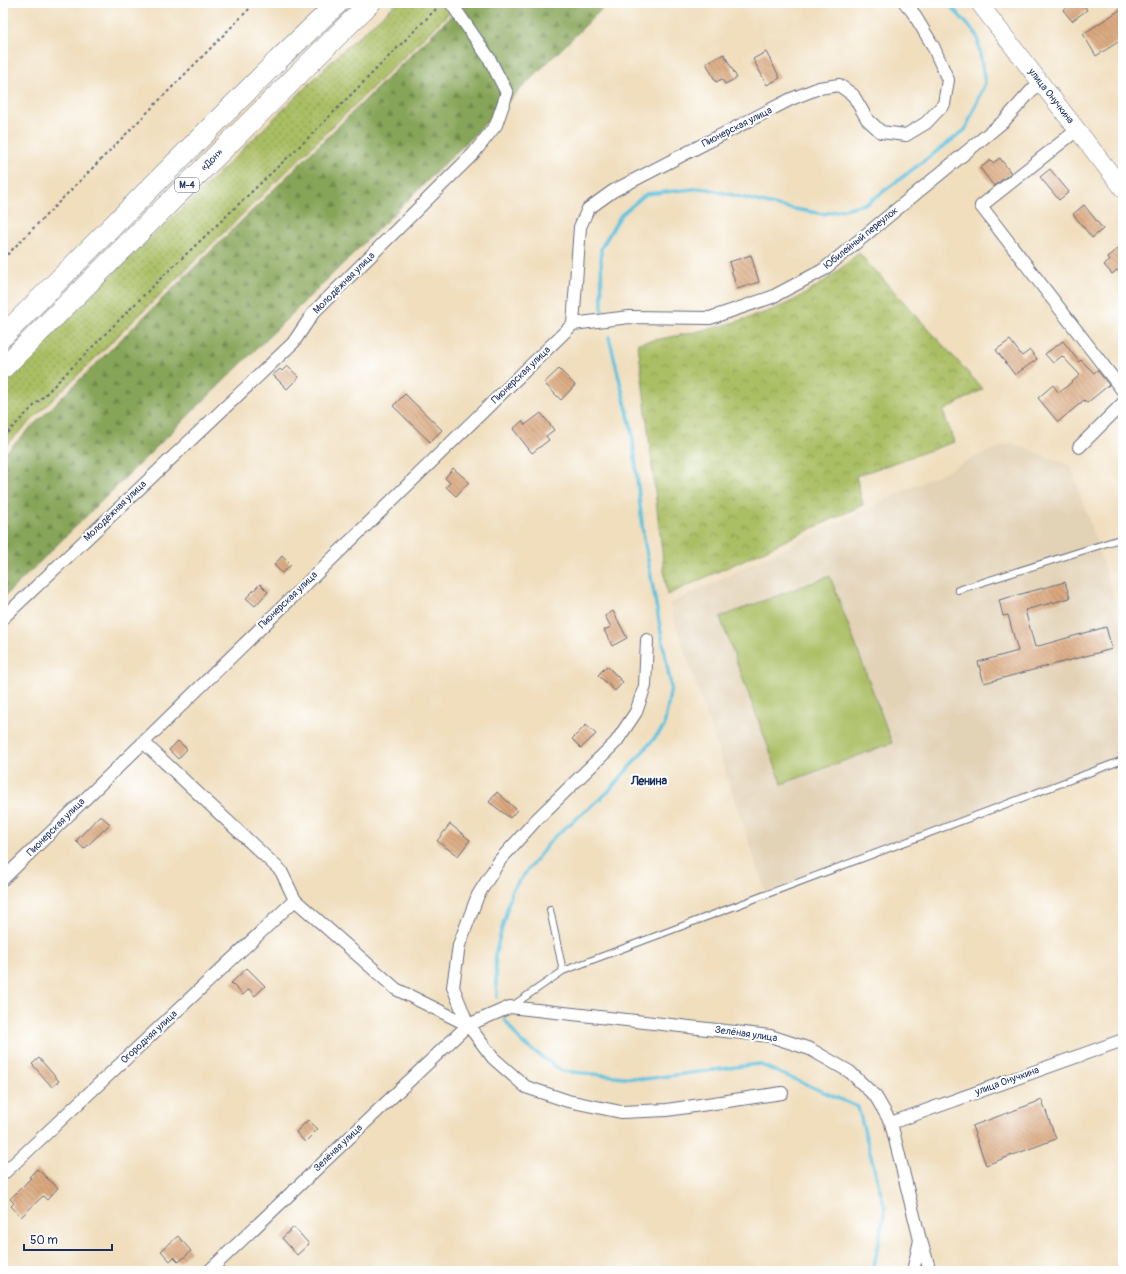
<svg xmlns="http://www.w3.org/2000/svg" width="1126" height="1274" viewBox="0 0 1126 1274" font-family="Pangolin,sans-serif">
<style>
.built{fill:#e2d2b6}
.grass{fill:url(#grass-dots);stroke:#627660}
.forest{fill:url(#forest-firs);stroke:#516a5c}
.park{fill:url(#park-crowns);stroke:#627660}
.pitch{fill:#aabe63;stroke:#627660}
.lines{fill:none;stroke-linecap:round;stroke-linejoin:round}
.stream{stroke:#61c2df;stroke-width:3.5}
.building{fill:url(#building-back-hatch)}
.lane-casing{stroke:#666c7f;stroke-width:8}
.street-casing{stroke:#666c7f;stroke-width:14}
.secondary-casing{stroke:#666c7f;stroke-width:18}
.highway-casing{stroke:#666c7f;stroke-width:22}
.path{stroke:#666c7f;stroke-width:2;stroke-dasharray:3 3;stroke-linecap:butt}
.lane{stroke:#fff;stroke-width:6}
.street{stroke:#fff;stroke-width:12}
.secondary{stroke:#fff;stroke-width:17}
.highway{stroke:#fff;stroke-width:21}
.labels{text-anchor:middle;dominant-baseline:central;stroke-width:4;stroke-linejoin:round;paint-order:stroke}
.shield{fill:#fff;stroke:#5f6d8e;stroke-width:1}
.shield-label{font-size:9px;font-weight:bold;fill:#1b2f5e}
.street-label{font-size:10px;fill:#1b2f5e;stroke:#fff}
.quarter-label{font-size:12px;font-weight:bold;fill:#1b2f5e;stroke:#fff}
</style>
<defs>
<pattern id="grass-dots" width="8" height="8" patternUnits="userSpaceOnUse"><rect width="8" height="8" fill="#aabe63"/><path d="M2 2h.1M6 6h.1" fill="none" stroke="#8a9b55" stroke-width="1.8" stroke-linecap="round"/></pattern>
<pattern id="forest-firs" width="22" height="20" patternUnits="userSpaceOnUse"><rect width="22" height="20" fill="#87a559"/><path d="M5 1l3.5 6h-7zM16 11l3.5 6h-7z" fill="#6e874d"/></pattern>
<pattern id="park-crowns" width="20" height="18" patternUnits="userSpaceOnUse"><rect width="20" height="18" fill="#aabe63"/><path d="M2 6a3 3 0 1 1 6 0M12 15a3 3 0 1 1 6 0" fill="none" stroke="#8a9b55"/></pattern>
<pattern id="building-back-hatch" width="6" height="6" patternUnits="userSpaceOnUse"><rect width="6" height="6" fill="#daa77d"/><path d="M-1 5l2 2M0 0l6 6M5-1l2 2" fill="none" stroke="#b0886a"/></pattern>
</defs>
<rect width="100%" height="100%" fill="#fff"/>
<filter id="ink" filterUnits="userSpaceOnUse"><feTurbulence type="fractalNoise" baseFrequency=".025" numOctaves="2"/><feDisplacementMap in="SourceGraphic" scale="8" xChannelSelector="R" yChannelSelector="G"/><feConvolveMatrix kernelMatrix="1 2 1 2 8 2 1 2 1" color-interpolation-filters="sRGB"/></filter>
<filter id="wash" filterUnits="userSpaceOnUse"><feTurbulence type="fractalNoise" baseFrequency=".012" numOctaves="4" result="noise"/><feDisplacementMap in="SourceGraphic" scale="16" xChannelSelector="R" yChannelSelector="G"/><feGaussianBlur stdDeviation="0.9" result="paint"/><feColorMatrix in="noise" values="0 0 0 0 0 0 0 0 0 0 0 0 0 0 0 0 0 1.4 0 .05"/><feComposite in="paint" operator="in"/></filter>
<g filter="url(#wash)">
<rect width="100%" height="100%" fill="#f0debd"/>
<path class="built" d="M1011,443L1071,466L1123,624V762L766,893L669,604L977,456Z"/>
<path class="grass" d="M397,3H459L3,448V385L85,301L222,170L341,52Z"/>
<path class="forest" d="M464,3H608L3,598V455Z"/>
<path class="park" d="M859,253L983,389L943,411L954,442L856,476L863,505L667,595L638,343C687,334 738,325 784,305C812,293 836,273 859,253Z"/>
<path class="pitch" d="M830,576L892,743L782,784L720,617Z"/>
<g class="lines">
<path class="stream" d="M602,310L601,248L621,215L646,194L703,188L782,207L824,214L868,203L965,130L985,83L977,35L948,3
M497,997L495,955L512,890L553,838L607,793L664,727L671,687L643,533L632,431L609,337
M505,1020L521,1042L562,1071L645,1079L759,1064L858,1107L885,1209L873,1271"/>
</g>
<g id="blocks">
<path class="building" d="M1073,3H1083L1087,10L1072,21L1063,10Z
M1123,8V39L1096,56L1083,34Z
M766,52L780,78L767,85L753,59Z
M724,54L737,78L725,84L722,79L716,82L706,63Z
M1000,158L1011,173L994,186L980,168L991,160L993,163Z
M1050,169L1069,192L1059,200L1040,177Z
M1084,205L1103,229L1092,238L1073,214Z
M1117,249L1123,256V276L1117,270L1112,274L1104,265L1110,261L1107,257Z
M751,255L759,282L737,289L729,262Z
M1010,340L1022,356L1030,350L1037,359L1015,375L996,350Z
M1063,341L1079,362L1081,360L1094,373L1097,370L1109,385L1087,403L1084,400L1058,422L1038,398L1053,385L1059,393L1080,375L1062,356L1053,363L1045,354Z
M287,366L299,377L287,389L273,375L280,369L282,371Z
M559,369L575,385L561,400L544,383Z
M405,394L442,430L430,442L393,406Z
M541,413L554,430L546,436L549,440L532,453L513,429L522,421L525,425Z
M453,468L469,482L456,496L446,487L450,483L445,478Z
M282,556L291,565L282,573L274,565Z
M1065,582L1070,598L1025,610L1035,647L1106,627L1112,649L984,683L978,662L1018,651L1008,615L1003,616L999,600Z
M260,584L268,592L255,606L246,598Z
M613,611L627,638L612,646L604,630L611,627L605,616Z
M607,666L623,682L615,691L598,675Z
M586,725L596,734L581,748L572,739Z
M178,741L187,749L178,759L169,750Z
M497,792L517,810L510,818L489,802Z
M100,815L110,824L84,849L76,841Z
M450,824L470,840L458,856L437,841Z
M247,968L265,986L255,996L249,989L243,995L231,983Z
M39,1058L59,1081L52,1087L32,1064Z
M1042,1100L1056,1139L986,1165L972,1126Z
M308,1120L318,1129L305,1142L296,1132Z
M37,1169L58,1188L47,1200L43,1196L21,1217L11,1206L14,1203L10,1199L31,1178L29,1177Z
M294,1227L309,1244L297,1255L282,1238Z
M178,1236L191,1251L179,1262L174,1257L170,1261L161,1251Z"/>
</g>
</g>
<g filter="url(#ink)">
<use href="#blocks" fill-opacity="0" stroke="#666c7f" stroke-width="1"/>
<g class="lines">
<defs>
<path id="lane" d="M958,590L1123,538
M550,910L563,971
M512,1006L563,971L1123,760"/>
<path id="street" d="M1077,130L981,206L1123,391
M573,324L629,317L710,318L772,297L823,270L1004,121L1040,81
M1079,447L1123,403
M3,618L293,343L314,312L473,154L496,125L507,93L489,58L451,3
M647,640L645,686L636,712L616,742L536,820L500,860L478,895L459,945L453,987L468,1025L493,1058L526,1087L568,1101L621,1112L667,1110L782,1093
M143,742L281,871L295,900L396,989L468,1025
M3,879L573,324L580,227L588,209L613,191L791,99L819,88L839,85L853,95L867,119L881,132L906,135L926,123L944,104L948,80L933,46L912,11L905,3
M891,1123L1123,1040
M3,1174L295,900
M921,1241L930,1271
M209,1271L468,1025L510,1007L770,1036L810,1049L850,1072L876,1097L891,1123L920,1240L913,1271"/>
<path id="secondary" d="M979,3L1123,189"/>
<path id="highway" d="M3,336L278,60L338,3
M3,368L370,3"/>
</defs>
<use href="#lane" class="lane-casing"/>
<use href="#street" class="street-casing"/>
<use href="#secondary" class="secondary-casing"/>
<use href="#highway" class="highway-casing"/>
<path class="path" d="M3,259L255,3
M3,437L159,280L305,141L440,5"/>
<use href="#lane" class="lane"/>
<use href="#street" class="street"/>
<use href="#secondary" class="secondary"/>
<use href="#highway" class="highway"/>
</g>
</g>
<g class="labels">
<rect class="shield" x="175" y="178" width="24" height="14" rx="3"/>
<g class="shield-label">
<text x="187" y="185">М-4</text>
</g>
<g class="street-label">
<text transform="translate(1051 96) rotate(52)">улица Онучкина</text>
<text transform="translate(737 127) rotate(-27)">Пионерская улица</text>
<text transform="translate(212 160) rotate(-45)">«Дон»</text>
<text transform="translate(861 238) rotate(-39)">Юбилейный переулок</text>
<text transform="translate(344 283) rotate(-45)">Молодёжная улица</text>
<text transform="translate(521 375) rotate(-44)">Пионерская улица</text>
<text transform="translate(115 511) rotate(-44)">Молодёжная улица</text>
<text transform="translate(288 600) rotate(-44)">Пионерская улица</text>
<text transform="translate(56 827) rotate(-45)">Пионерская улица</text>
<text transform="translate(746 1034) rotate(8)">Зелёная улица</text>
<text transform="translate(149 1037) rotate(-43)">Огородняя улица</text>
<text transform="translate(1007 1081) rotate(-20)">улица Онучкина</text>
<text transform="translate(338 1148) rotate(-44)">Зелёная улица</text>
</g>
<g class="quarter-label">
<text x="649" y="781">Ленина</text>
</g>
</g>
<rect width="1126" height="1274" fill="none" stroke="#fff" stroke-width="16"/>
<path d="M24 1244v6h88v-6" fill="none" stroke="#1b2f5e" stroke-width="2"/>
<text x="30" y="1244" font-size="12" fill="#1b2f5e" stroke="#ffffff" stroke-width="3" paint-order="stroke">50 m</text>
</svg>
